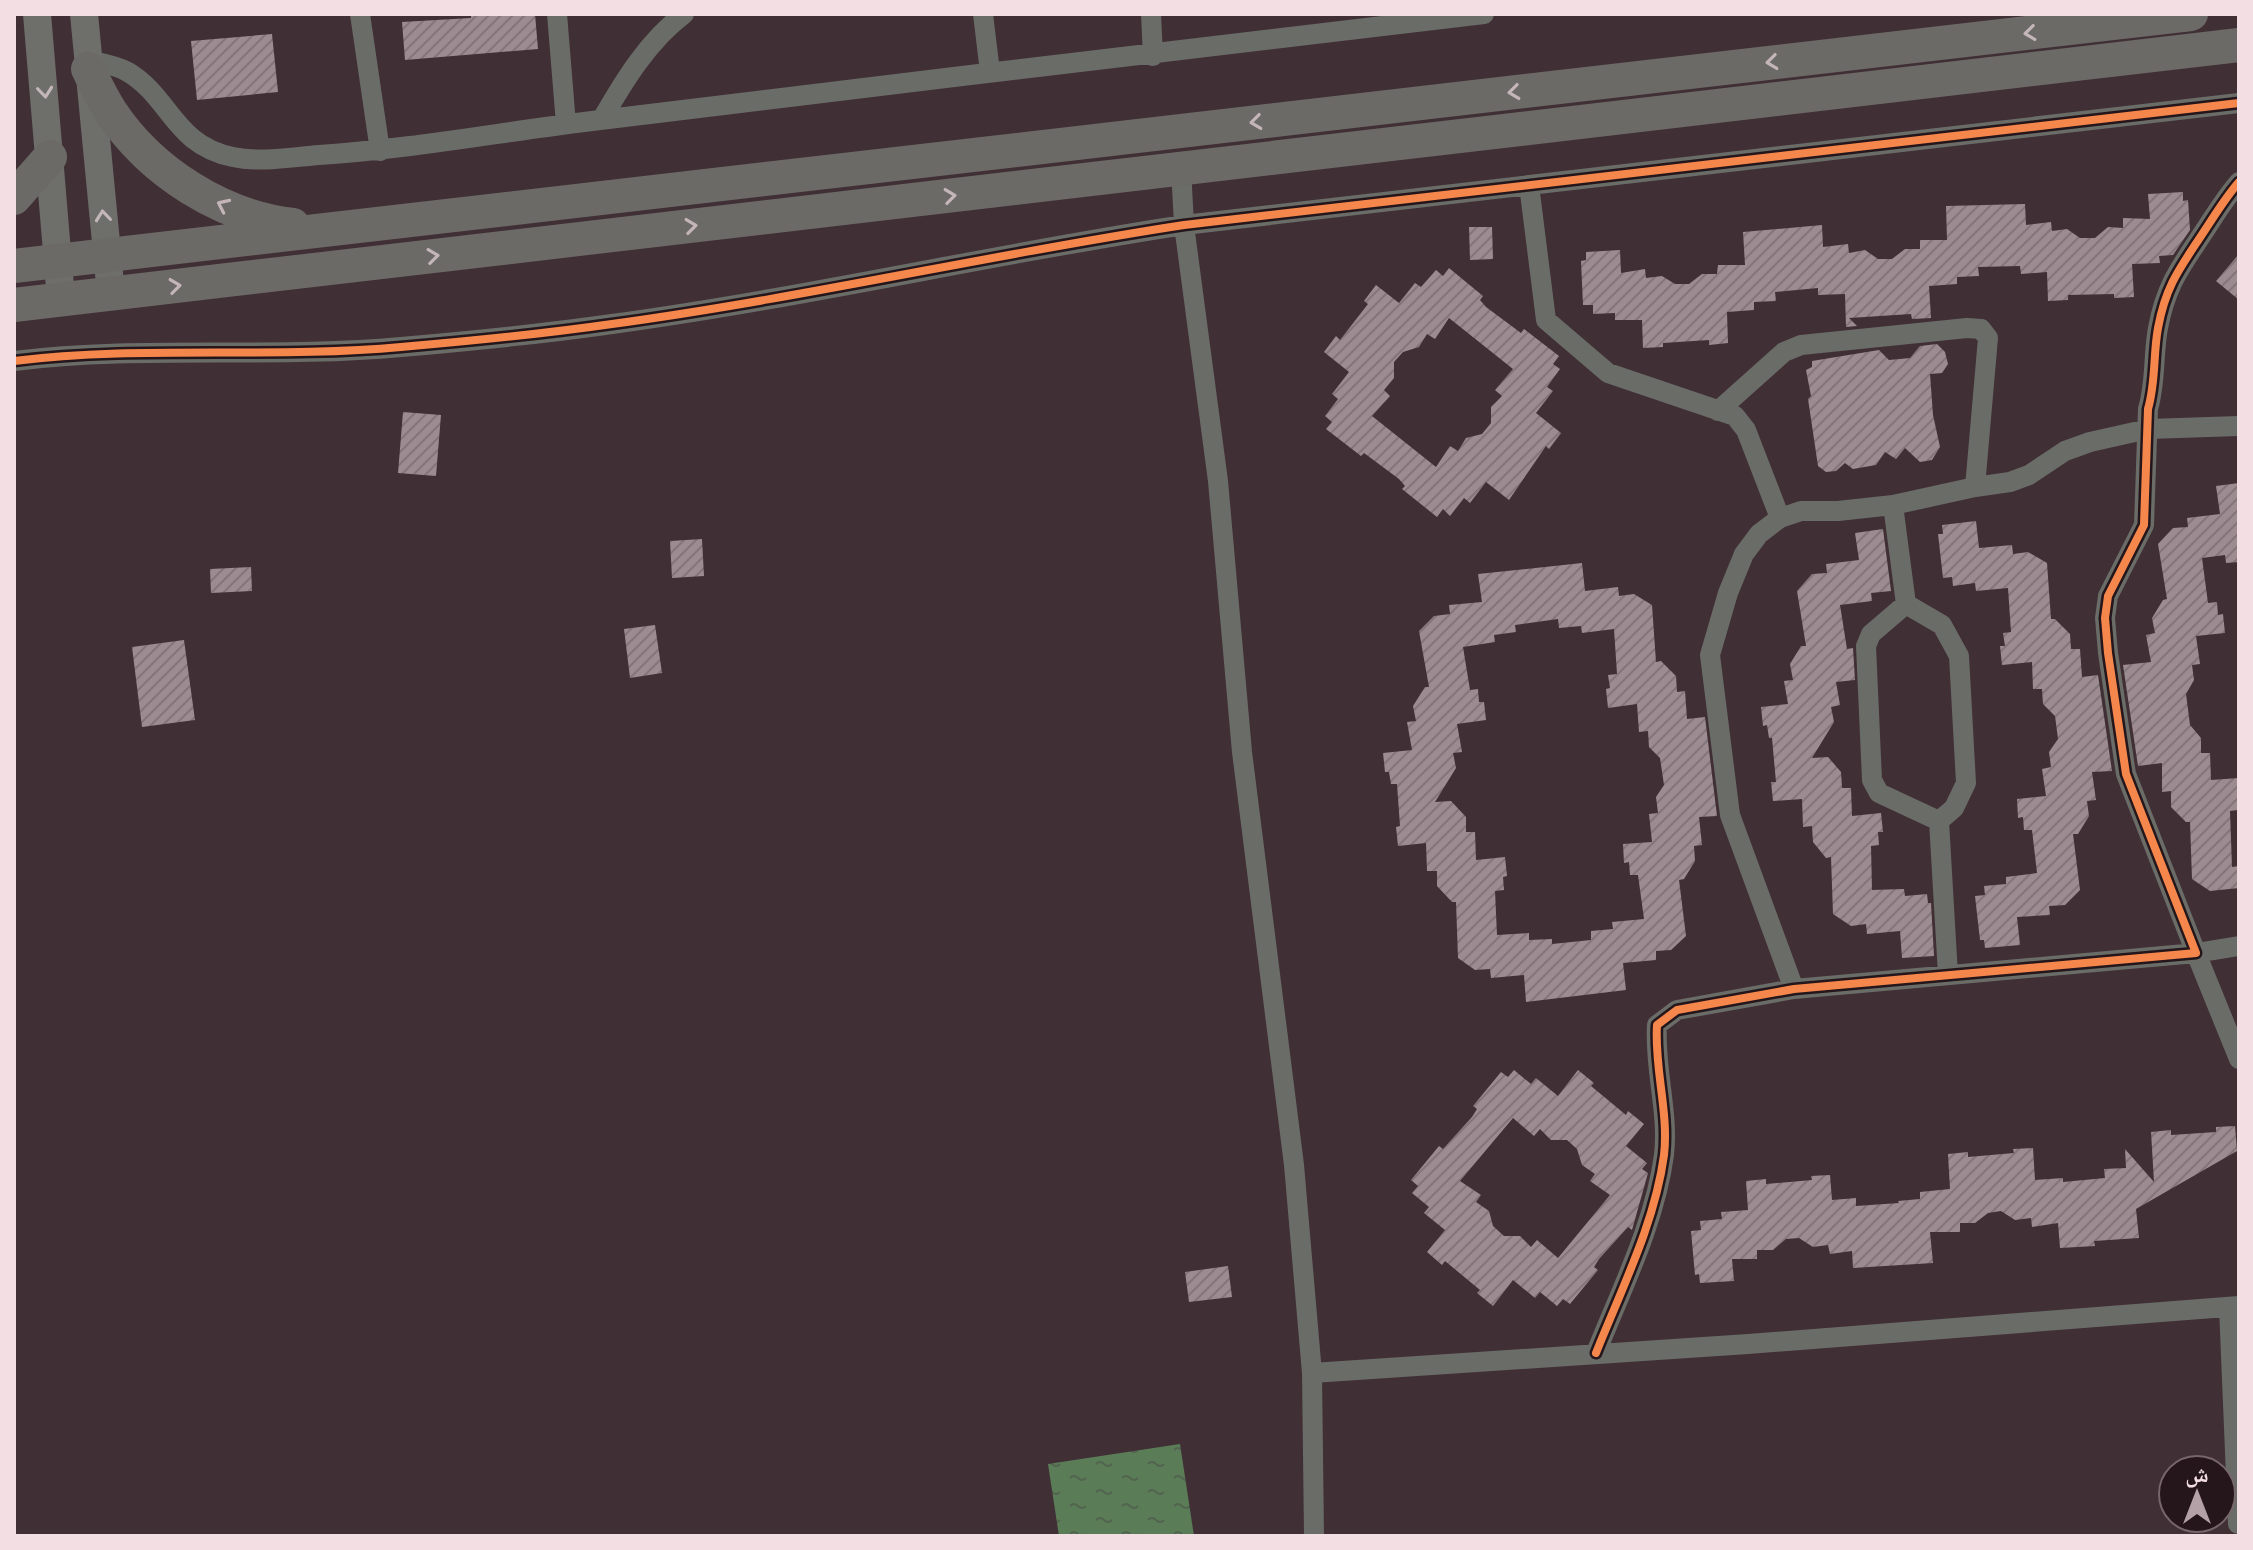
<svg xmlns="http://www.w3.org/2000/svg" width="2253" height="1550" viewBox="0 0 2253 1550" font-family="'Open Sans','Noto Naskh Arabic',sans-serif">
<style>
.water{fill:url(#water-ripples)}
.building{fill:url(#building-hatch);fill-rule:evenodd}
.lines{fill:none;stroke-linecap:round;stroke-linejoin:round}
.minor{stroke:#6a6c67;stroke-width:20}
.secondary{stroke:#6e6e6a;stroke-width:28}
.trunk{stroke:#6c6a66;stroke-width:34}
.cycleway-casing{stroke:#24161b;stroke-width:13}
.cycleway{stroke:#f5874c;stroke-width:8}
.oneway{stroke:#c4b5b8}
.oneway2{stroke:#c4b7b9}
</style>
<defs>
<pattern id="water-ripples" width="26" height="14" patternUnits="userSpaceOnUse" patternTransform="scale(2)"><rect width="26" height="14" fill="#5a7d57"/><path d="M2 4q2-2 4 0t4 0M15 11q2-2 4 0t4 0" fill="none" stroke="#52634e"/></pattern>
<pattern id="building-hatch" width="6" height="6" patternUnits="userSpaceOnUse" patternTransform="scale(2)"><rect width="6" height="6" fill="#9c8b91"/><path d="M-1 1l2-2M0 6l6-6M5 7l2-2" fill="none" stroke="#83757a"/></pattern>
</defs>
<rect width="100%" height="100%" fill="#402f35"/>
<path class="water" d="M1180,1444L1194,1536H1059L1048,1464Z"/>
<path class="building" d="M471,14H535L538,49L405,60L402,22L471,18Z
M272,34L278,92L197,100L191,41Z
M2183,192V201L2188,200L2190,230L2173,255L2159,256L2160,263L2132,264L2134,297L2114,298V294L2068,295V300L2048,301L2047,272L2021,274L2020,266L1978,267L1979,276L1957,277V284L1929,286L1931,318L1912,319L1911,314L1849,318L1857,326L1846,327L1845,294L1818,295V288L1775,292L1776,301L1754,302V310L1727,312L1728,343L1709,345V340L1663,343V347L1643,348L1642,320H1615V313L1593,314V305H1583L1581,261L1586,260V252L1620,250L1621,273L1645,269L1646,278L1662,276L1675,284H1689L1702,274H1717L1718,265H1745L1743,232L1822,225L1823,247L1848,244L1849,253L1865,250L1878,259H1892L1905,249H1920V240H1947L1946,206L2025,204L2026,225L2051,222L2052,231L2067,229L2080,238H2095L2108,227L2123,228V218L2150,219L2148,194Z
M1469,227H1492L1493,259L1470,260Z
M2239,254V300L2216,281Z
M1449,268L1483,296L1480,300L1486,307L1521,333L1524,329L1559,356L1553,364L1560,369L1547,387L1553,391L1536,413L1561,433L1549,449L1546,446L1509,500L1486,482L1470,503L1464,498L1450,516L1443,509L1437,517L1402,489L1405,486L1399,479L1364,453L1361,456L1326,429L1332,422L1325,416L1338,399L1332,394L1349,372L1324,352L1336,336L1340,340L1368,304L1364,301L1376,285L1399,303L1415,283L1421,287L1436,270L1443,276ZM1449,318L1513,369L1495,390L1502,396L1491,407V423L1482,434L1466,438L1458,451L1450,446L1436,467L1372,416L1390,396L1384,390L1394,378V362L1403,352L1419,347L1427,334L1435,339Z
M1937,344L1945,352L1948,364L1942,373L1930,374L1933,415L1940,447L1932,460L1920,462L1905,448L1896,459L1885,452L1876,465L1853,469L1845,463L1836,471L1826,472L1818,466L1808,399L1811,396L1806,370L1812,367V361L1879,350L1889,360L1910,358L1920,346Z
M403,412L441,415L436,476L398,473Z
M2239,483V562L2226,563L2225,555L2202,558L2208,603L2217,602L2218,615L2223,614L2225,633L2196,636L2200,664L2192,665L2194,680L2186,694L2190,725L2201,738V753H2210L2211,780L2239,778L2238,810L2230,811L2232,867L2239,866V888L2210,891L2192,879L2190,822H2186L2171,807V791L2162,792V763L2138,766L2123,665L2151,662L2146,635L2155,633L2152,618L2163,600L2167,599L2158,544L2173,528L2188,527L2187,518L2220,514L2216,486Z
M1976,521L1979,548L2012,545L2013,554L2028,552L2047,563L2051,619H2055L2070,634L2071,649H2080L2082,677L2098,675L2112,771L2092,772L2096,800L2087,801L2089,816L2078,834H2073L2080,890L2065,905L2049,906L2050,915L2017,917L2020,945L1985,948L1984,940H1980L1975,896L1985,895L1984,886L2006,884V877L2037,873L2032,830H2024L2023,817L2018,818L2017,799L2046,796L2042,769L2051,767L2049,752L2058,739L2055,716L2043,704L2042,689H2033L2032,662L2002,665L2000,646H2005L2003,633L2011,632L2008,588L1976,591L1975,583L1953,586L1952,577L1943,578L1938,534H1943L1942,525Z
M1883,529L1891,591L1871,593L1872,601L1840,605L1847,649L1853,648L1855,680L1836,682L1840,705L1831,707L1834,722L1812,758L1828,757L1841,772L1842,788H1851L1852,816L1881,813L1883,832H1878L1879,845L1871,846L1872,890L1904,889L1905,896L1927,894L1928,903H1931L1934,956L1902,958L1900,931L1867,934L1866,924L1851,926L1833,914L1831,857L1826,858L1813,842L1812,826L1803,827L1802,799L1773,801L1771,782H1776L1772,738H1769L1767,725L1763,726L1761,707L1788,704L1784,681L1793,680L1790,664L1801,646H1806L1797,591L1812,574L1827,573L1826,564L1859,560L1855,533Z
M702,539L704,576L672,578L670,541Z
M1582,563L1585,591L1618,587L1619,596L1634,594L1652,605L1656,662L1661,661L1676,676L1677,692L1685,691L1687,719L1705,717L1717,816L1699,817L1702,845L1694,846L1695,861L1684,879L1679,880L1686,936L1671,950L1656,951V960L1623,963L1626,990L1526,1002L1524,975L1491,978L1490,969L1475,970L1458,958L1456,902H1452L1437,886V871H1427L1426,843L1398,846L1396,827L1400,826L1397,784H1391L1389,772H1385L1383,753L1412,750L1407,722L1416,721L1413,706L1425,687H1429L1419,631L1434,616L1450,614L1449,605L1482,602L1478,574ZM1558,619L1559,628L1581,626L1582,633L1614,629L1617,674L1608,675L1610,688L1606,689L1608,708L1637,704L1639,732L1648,731L1649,747L1660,758L1664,785L1656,797L1658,813L1649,814L1652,842L1623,844L1624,863L1629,862L1630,875H1638L1644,919L1612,922L1613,929L1591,931V940L1552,944V939L1529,940V933L1497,935L1495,891L1504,890L1503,877L1507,876L1505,857L1476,860L1475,832H1466V817L1451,801L1435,802L1456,768L1453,753L1462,752L1457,724L1486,720L1484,702H1479L1478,689L1470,690L1463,647L1495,642L1494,635L1516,632L1515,625Z
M251,567L252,591L211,593L210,569Z
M655,625L662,673L630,678L624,629Z
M184,640L195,720L142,727L132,647Z
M1514,1070L1531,1084L1536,1078L1558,1096L1578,1070L1594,1083L1591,1086L1626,1115L1628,1111L1644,1124L1626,1146L1647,1163L1642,1169L1648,1173L1632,1230L1628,1227L1599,1259L1594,1267L1598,1270L1570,1304L1563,1299L1557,1306L1540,1292L1535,1298L1513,1280L1493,1306L1477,1293L1480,1290L1445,1261L1442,1265L1427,1252L1445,1230L1424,1213L1429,1207L1412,1193L1418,1186L1411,1180L1439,1146L1443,1149L1472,1117L1477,1109L1473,1106L1501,1072L1508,1077ZM1513,1118L1534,1136L1540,1129L1551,1140H1567L1577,1149L1582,1165L1595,1174L1590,1181L1610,1195L1558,1258L1537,1240L1531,1247L1520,1236H1504L1493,1226L1489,1211L1476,1202L1481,1195L1460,1181Z
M2235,1126L2237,1151L2136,1209L2139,1238L2094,1241L2095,1246L2060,1248L2058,1223L2032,1227L2031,1218L2015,1220L2001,1211L1988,1213L1975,1223H1960V1232H1930L1933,1263L1853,1268L1852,1251L1830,1254L1828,1245L1813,1247L1799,1238L1786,1239L1773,1250H1757V1259H1732L1734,1281L1700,1283L1699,1274L1695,1275L1691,1231L1701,1230L1700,1221L1722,1219L1721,1212L1748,1210L1746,1181L1766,1179V1184L1812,1180L1811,1176L1830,1175L1832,1200L1856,1198V1206L1899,1203L1898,1201L1920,1199V1192L1950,1189L1948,1154L1968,1152V1157L2014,1153L2013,1149L2033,1148L2035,1180L2063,1178V1182L2105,1178L2104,1169L2126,1168L2125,1149L2154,1182L2151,1132L2171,1130V1135L2216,1132V1127Z
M1228,1266L1232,1297L1189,1302L1185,1272Z"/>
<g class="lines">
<path class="minor" d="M360,14L380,151
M557,14L566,124
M983,14L990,72
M1151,14L1153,56
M87,60C101,63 116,65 128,72C171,98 174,145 233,157C260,163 292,157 319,155C411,149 501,132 592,121C889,83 1187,51 1484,14
M602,119C624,81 648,41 684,14
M1181,168L1184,225L1218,481L1242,752L1294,1165L1312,1373L1314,1536
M1529,185L1546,320L1608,373L1735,416L1746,430L1780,518
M14,361C142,345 272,359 401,347C471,341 542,334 612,324C803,298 993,254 1184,225L2239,103
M1718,411L1784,352L1801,345L1967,328L1981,329L1988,338L1975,487
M1893,505L1906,604L1942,625L1959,656L1966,783L1954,808L1939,821L1948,975
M1906,604L1871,634L1866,646L1872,780L1879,793L1939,821
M2239,946L2196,953L2239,1059
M1794,989L1730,815L1710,655L1728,593L1744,554L1759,534L1780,518L1801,511H1838L1893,505L1975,487L2010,482L2029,475L2065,451L2090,442L2148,429L2239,426
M2229,1307L2238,1524
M1596,1353C1621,1290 1655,1223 1664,1155C1669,1112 1654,1068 1657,1025L1677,1010L1794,989L2196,953L2126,774L2108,653L2105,618L2108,596L2144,525L2148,409C2156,382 2153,355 2158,328C2166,285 2180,268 2203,233C2215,215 2225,198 2239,182
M1312,1373L1748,1344L2239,1306"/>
<path class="secondary" d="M37,14L61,299
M84,14L111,294"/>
<path class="trunk" d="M88,69C95,83 102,98 111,112C151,172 222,217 293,225
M14,198L50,157
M14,266L2191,14
M14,305L2239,45"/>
<defs>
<path id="cycleway" d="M14,361C142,345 272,359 401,347C471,341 542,334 612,324C803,298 993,254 1184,225L2239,103
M1596,1353C1621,1290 1655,1223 1664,1155C1669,1112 1654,1068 1657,1025L1677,1010L1794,989L2196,953L2126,774L2108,653L2105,618L2108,596L2144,525L2148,409C2156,382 2153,355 2158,328C2166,285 2180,268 2203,233C2215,215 2225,198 2239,182"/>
</defs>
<use href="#cycleway" class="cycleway-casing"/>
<use href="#cycleway" class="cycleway"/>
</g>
<defs><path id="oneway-chevron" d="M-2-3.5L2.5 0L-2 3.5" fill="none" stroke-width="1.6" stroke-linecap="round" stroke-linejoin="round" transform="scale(2)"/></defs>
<g class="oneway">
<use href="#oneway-chevron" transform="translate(2030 33) rotate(173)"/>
<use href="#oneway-chevron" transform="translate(1772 62) rotate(173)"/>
<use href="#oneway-chevron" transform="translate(1514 92) rotate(173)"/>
<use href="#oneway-chevron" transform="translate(1256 122) rotate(173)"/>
<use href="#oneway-chevron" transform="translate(950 196) rotate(-7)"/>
<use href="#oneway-chevron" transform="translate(223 205) rotate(-155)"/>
<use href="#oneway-chevron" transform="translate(691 226) rotate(-7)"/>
<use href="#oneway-chevron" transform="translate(433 256) rotate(-7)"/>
<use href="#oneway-chevron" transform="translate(175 286) rotate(-7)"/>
</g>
<g class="oneway2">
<use href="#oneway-chevron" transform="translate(45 92) rotate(84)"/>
<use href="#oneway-chevron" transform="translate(103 216) rotate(-96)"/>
</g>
<rect width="2253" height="1550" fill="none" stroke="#f3dee4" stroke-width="32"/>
<g transform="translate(2197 1494)"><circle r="38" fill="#24161b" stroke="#77666b" stroke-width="2"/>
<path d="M0-6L14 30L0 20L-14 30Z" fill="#b4a1a7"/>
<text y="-12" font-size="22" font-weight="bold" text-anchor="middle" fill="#f3dee4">ش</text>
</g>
</svg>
